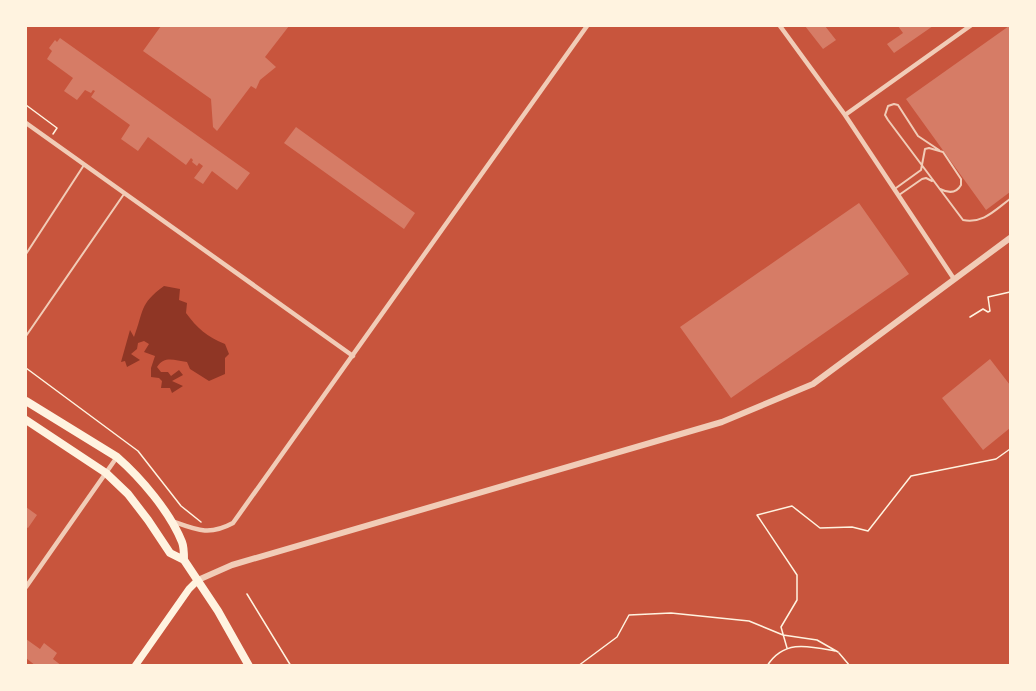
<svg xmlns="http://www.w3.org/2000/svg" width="1036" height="691" viewBox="0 0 1036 691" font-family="Overpass,sans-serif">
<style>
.water{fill:#8f3625}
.building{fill:#d67c66}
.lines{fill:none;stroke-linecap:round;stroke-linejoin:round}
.path{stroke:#fff3e0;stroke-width:1.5}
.service{stroke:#f1ccb7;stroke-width:2}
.minor{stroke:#f1ccb7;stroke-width:4.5}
.tertiary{stroke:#f1ccb7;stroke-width:6}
.secondary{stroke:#fff3e0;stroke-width:7}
.primary{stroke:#fff3e0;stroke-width:8}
</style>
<rect width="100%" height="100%" fill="#c8553d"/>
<path class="water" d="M164,286L180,289L179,300L187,303L186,313C197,328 207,337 225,344L229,354L225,358V374L209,381L190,369L187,362C175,361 165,355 157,367L161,372H168L171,376L179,370L183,375L172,381L183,386L172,393L170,388H161L162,381L159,378L151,377V368L155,356L144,352L149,344L144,341L138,343L137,349L131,354L140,360L127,367L125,361L121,362L130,330L134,337C144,311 139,304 164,286Z"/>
<path class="building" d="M161,26H289L265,57L276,67L260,80L256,89L251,86L217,131L213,127L211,99L143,51Z
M805,26H825L836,40L823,49Z
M898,26H933L894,53L887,44L903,33Z
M1009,26L1010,192L986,210L906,99Z
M60,38L250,173L237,190L212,171L203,184L194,178L203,166L199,163L197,166L192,162L193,160L191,158L186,165L148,137L138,151L121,139L130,125L91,97L95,91L93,90L91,93L85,90L77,100L64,91L73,78L47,59L52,51L49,48L55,40L57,42Z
M296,127L415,213L404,229L284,143Z
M859,203L909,274L731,398L680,327Z
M990,359L1010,385V428L983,450L942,398Z
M26,507L37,515L28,528L26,527Z
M26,639L40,649L44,643L57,653L53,659L62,666H36L26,658Z"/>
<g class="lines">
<path class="path" d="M26,105L57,128L53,134
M970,317L983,309L988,312L990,311L988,297L1010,292
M26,368L138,451L181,506L201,522
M247,594L291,666
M787,648L781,627L797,600V575L757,515L792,506L820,528L852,527L868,531L911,476L996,459L1010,449
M839,653L850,666
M578,666L617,637L629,615L671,613L749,621L783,635L817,640L838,652
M767,666C784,639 809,646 835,651"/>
<path class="service" d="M939,150L918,136L898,105L894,104L888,106L885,115L888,120L963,220C983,224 995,210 1010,199
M896,188L921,170L925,149L929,148L943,152L961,179V185C956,194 948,193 940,189
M899,195L922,179L926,178L932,181
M26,254L84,165
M26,336L124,194"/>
<path class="minor" d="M780,26L845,115L954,279
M845,115L970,26
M26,123L353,356
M172,521C197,530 209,536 233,523L587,26
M26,587L117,457"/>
<path class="tertiary" d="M198,580L232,565L722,422L813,384L1010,238"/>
<path class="secondary" d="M135,666L189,589L198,580"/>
<path class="primary" d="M26,401L117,457C141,478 170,512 182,542C184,547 184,554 184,560
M26,420L106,473L128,494L148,520L170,553L184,560L218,611L249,666"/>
</g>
<rect width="1036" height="691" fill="none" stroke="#fff3e0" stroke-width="54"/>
</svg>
